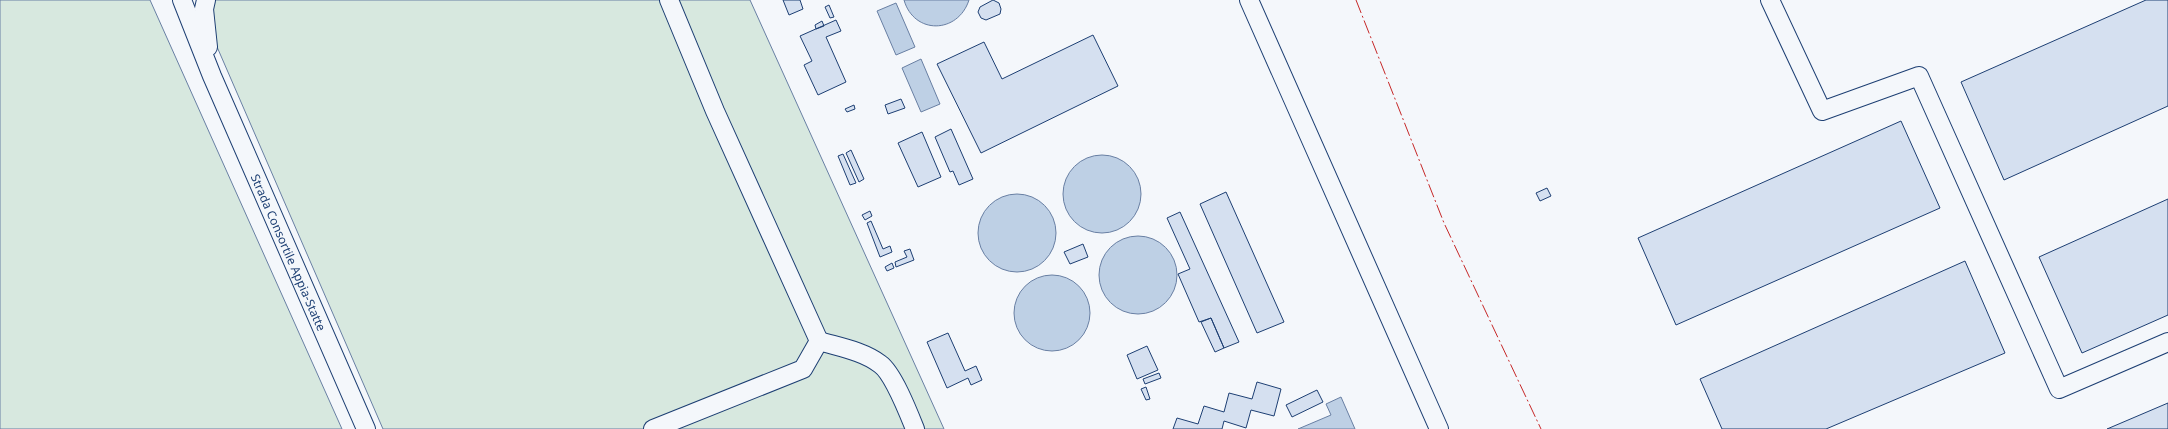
<svg xmlns="http://www.w3.org/2000/svg" width="2168" height="429" viewBox="0 0 2168 429" font-family="'Noto Sans',sans-serif">
<style>
.green{fill:#d7e8df;stroke:#687fa3}
.water{fill:#bed0e5;stroke:#687fa3}
.building{fill:#d5e0f0;stroke:#1d3f73}
.lines{fill:none;stroke-linecap:round;stroke-linejoin:round}
.minor-casing{stroke:#1d3f73;stroke-width:20}
.minor{stroke:#f4f7fb;stroke-width:18}
.power{stroke:#c62828;stroke-width:1;stroke-dasharray:14 3 2 3;stroke-linecap:butt}
.labels{text-anchor:middle;dominant-baseline:central;stroke-width:3;stroke-linejoin:round;paint-order:stroke}
.street-label{font-size:12px;fill:#1d3f73;stroke:#f4f7fb}
</style>
<rect width="100%" height="100%" fill="#f4f7fb"/>
<path class="green" d="M0,0H150L342,429H0Z
M209,0H750L944,429H383L211,33Z"/>
<path class="water" d="M904,0H969C958,34 914,35 904,0Z
M896,3L915,47L896,55L877,11Z
M921,59L940,104L921,112L902,68Z
M1063 194a39 39 0 1 1 78 0a39 39 0 1 1-78 0Z
M978 233a39 39 0 1 1 78 0a39 39 0 1 1-78 0Z
M1099 275a39 39 0 1 1 78 0a39 39 0 1 1-78 0Z
M1014 313a38 38 0 1 1 76 0a38 38 0 1 1-76 0Z
M1341,397L1355,429H1298L1331,415L1326,404Z"/>
<path class="building" d="M783,0H800L803,9L789,15Z
M993,0L999,3L1001,9L1000,14L986,20L981,18L978,12L980,7Z
M2146,0H2168V106L2004,180L1961,82Z
M829,5L834,17L830,18L825,7Z
M836,20L841,31L826,37L846,82L818,95L804,65L812,61L800,36Z
M822,21L824,26L816,29L815,25Z
M1093,35L1118,86L981,153L937,64L984,42L1002,79Z
M901,99L905,108L888,114L885,105Z
M854,105L855,109L847,112L845,109Z
M1901,121L1940,208L1676,325L1638,238Z
M951,129L973,179L959,185L953,171L950,172L935,137Z
M922,132L941,177L918,187L898,143Z
M851,150L864,179L859,182L846,153Z
M843,154L856,183L850,185L838,156Z
M1547,188L1551,196L1540,201L1536,193Z
M1226,192L1284,322L1257,333L1200,204Z
M2168,199V315L2082,353L2039,257Z
M870,211L872,216L865,220L862,215Z
M1180,212L1239,342L1224,348L1211,318L1199,322L1178,274L1190,269L1167,218Z
M871,221L883,249L890,246L892,252L880,257L867,223Z
M1083,244L1088,257L1070,264L1064,252Z
M910,249L914,260L896,267L895,262L907,257L904,251Z
M1965,261L2005,353L1826,429H1722L1700,379Z
M892,263L894,268L887,271L885,267Z
M1211,318L1224,348L1215,352L1201,322Z
M948,333L965,371L976,366L982,380L971,385L968,378L947,388L927,342Z
M1147,346L1158,370L1137,379L1127,355Z
M1159,373L1161,378L1145,384L1143,379Z
M1257,382L1281,389L1274,416L1251,410L1246,428L1224,421L1222,429H1173L1177,418L1198,424L1204,406L1224,412L1229,393L1252,399Z
M1146,387L1150,399L1146,400L1141,389Z
M1317,390L1323,402L1292,417L1286,405Z
M2168,403V429H2107Z"/>
<g class="lines">
<defs>
<g id="minor">
<path id="s1" d="M182,0L212,76L366,429"/>
<path d="M206,0L204,9L208,47"/>
<path d="M1249,0L1439,429"/>
<path d="M1770,0L1822,111L1919,76L2059,389L2168,342"/>
<path d="M819,341C839,347 863,351 880,364C893,373 909,414 915,429"/>
<path d="M653,429L803,369L819,341L715,111L669,0"/>
</g>
</defs>
<use href="#minor" class="minor-casing"/>
<use href="#minor" class="minor"/>
<path class="power" d="M1356,0L1444,223L1541,429"/>
</g>
<g class="labels">
<g class="street-label">
<text stroke="none"><textPath href="#s1" startOffset="274">Strada Consortile Appia-Statte</textPath></text>
</g>
</g>
</svg>
